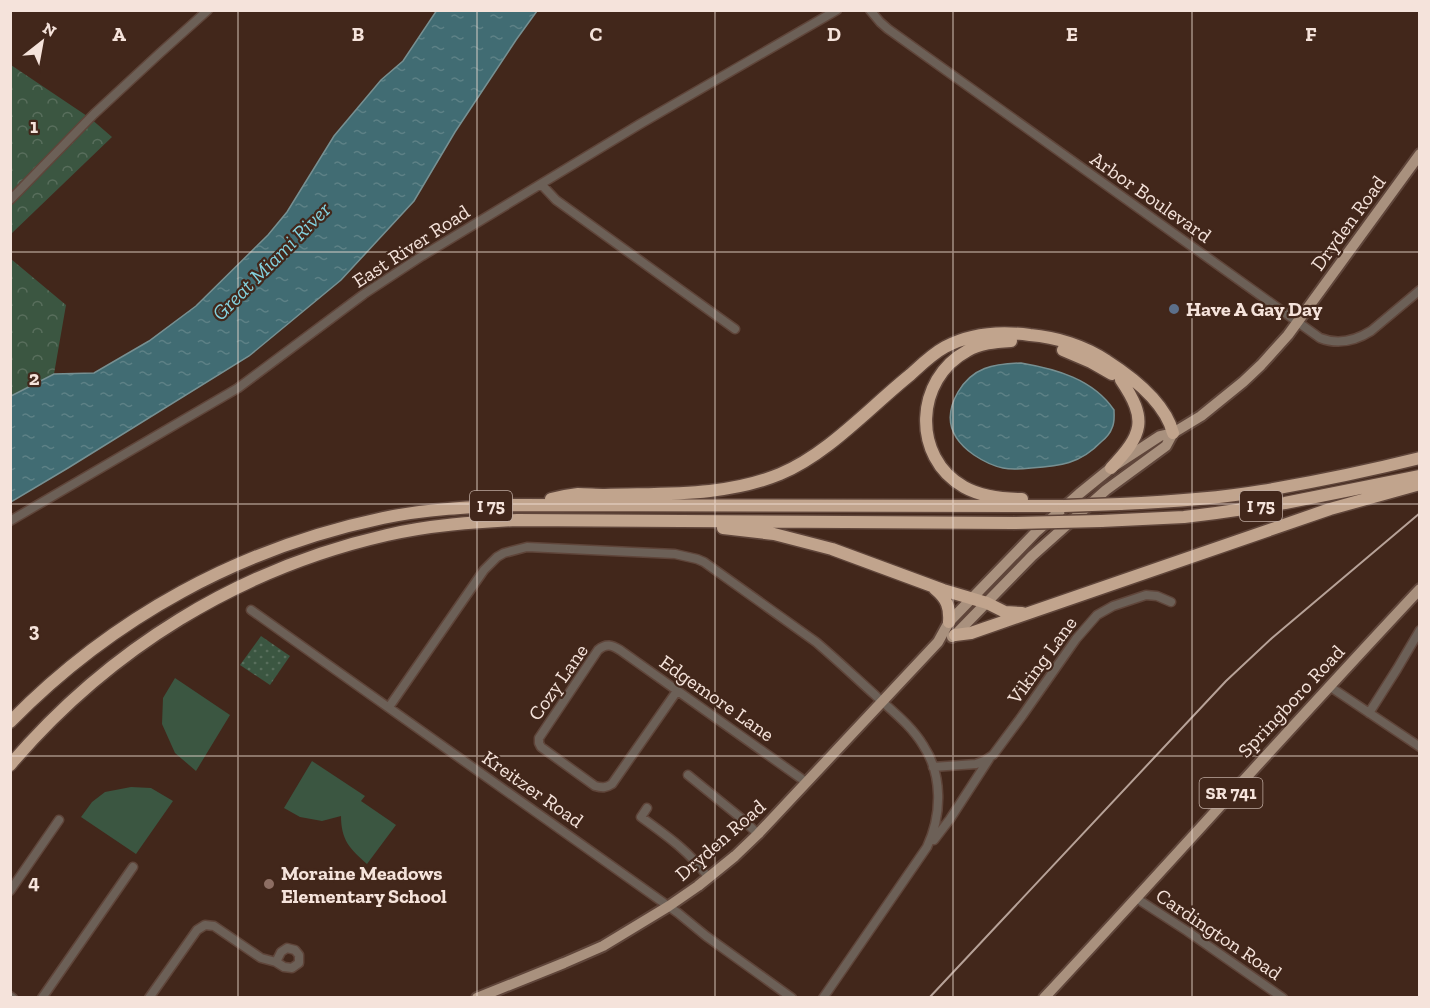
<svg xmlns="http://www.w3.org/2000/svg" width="1430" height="1008" viewBox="0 0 1430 1008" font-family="'Zilla Slab',serif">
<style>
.green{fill:#3b5641}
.forest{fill:url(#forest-crowns)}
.park{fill:url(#park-dots)}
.water{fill:url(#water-ripples);stroke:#779092;stroke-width:1.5}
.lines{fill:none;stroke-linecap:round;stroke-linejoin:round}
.minor-casing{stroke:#5f453a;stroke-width:11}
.major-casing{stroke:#5f453a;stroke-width:14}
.highway-casing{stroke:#5f453a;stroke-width:15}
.minor{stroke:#6c6057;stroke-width:8}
.major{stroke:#a9917e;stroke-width:10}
.highway{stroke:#c1a48d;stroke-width:12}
.rail{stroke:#b7a298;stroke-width:2}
.highway-bridge-casing{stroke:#5f453a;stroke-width:15;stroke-linecap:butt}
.highway-bridge{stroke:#c1a48d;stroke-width:12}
.grid{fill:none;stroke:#f5e3db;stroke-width:1.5;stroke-opacity:0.55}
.service-dot{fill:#5c6f8a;stroke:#42271b;stroke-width:2}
.education-dot{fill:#8d6e63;stroke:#42271b;stroke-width:2}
.labels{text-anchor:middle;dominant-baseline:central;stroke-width:4.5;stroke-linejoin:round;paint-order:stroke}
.shield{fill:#42271b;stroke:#bfaba1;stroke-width:1.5}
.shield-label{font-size:18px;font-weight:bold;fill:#f5e3db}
.street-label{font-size:20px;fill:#f5e3db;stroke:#42271b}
.poi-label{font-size:20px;font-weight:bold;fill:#f5e3db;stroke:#42271b;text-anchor:start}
.water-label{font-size:21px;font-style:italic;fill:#83d1de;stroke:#42271b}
.grid-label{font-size:20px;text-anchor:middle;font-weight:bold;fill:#f5e3db;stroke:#42271b;stroke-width:4.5;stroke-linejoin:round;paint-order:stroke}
</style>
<defs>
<pattern id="forest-crowns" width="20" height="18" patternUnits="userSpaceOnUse" patternTransform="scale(1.5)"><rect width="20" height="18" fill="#3b5641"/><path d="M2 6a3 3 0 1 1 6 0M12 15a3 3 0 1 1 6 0" fill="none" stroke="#586e5c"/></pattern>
<pattern id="park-dots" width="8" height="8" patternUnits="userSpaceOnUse" patternTransform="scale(1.5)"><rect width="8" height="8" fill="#3b5641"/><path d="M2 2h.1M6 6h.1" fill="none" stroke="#586e5c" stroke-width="1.8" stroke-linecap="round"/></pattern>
<pattern id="water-ripples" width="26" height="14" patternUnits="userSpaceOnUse" patternTransform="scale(1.5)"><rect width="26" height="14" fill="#416c73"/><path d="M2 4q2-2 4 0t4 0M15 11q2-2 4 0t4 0" fill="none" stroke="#5d8186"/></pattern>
</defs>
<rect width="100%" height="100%" fill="#42271b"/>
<path class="green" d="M175,678L230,715L196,771L175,753L162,724L163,698Z
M312,761L365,796L361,801L396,825L367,864C350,849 341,840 341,816L322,821L300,817L284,808Z
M131,787L151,788L173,801L136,854L81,817L92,802L105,792Z"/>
<path class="forest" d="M11,65L90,118L112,137L11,234Z
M11,259L66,305L54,374L11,396Z"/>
<path class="park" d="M261,636L290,656L270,685L240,665Z"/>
<path class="water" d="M437,10L537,11L516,40L455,132L414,201L341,280L249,356L68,468L11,502V396L54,374L94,373L149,341L196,306L268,235L287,212L334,136L381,80L403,61Z
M1021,363C1056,369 1093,379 1114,410C1114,416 1115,422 1112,428C1110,434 1106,438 1101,442C1080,464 1060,466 1031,468C1022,469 1012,470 1003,468C993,466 983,461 974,455C951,439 943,418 958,392C973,367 993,364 1021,363Z"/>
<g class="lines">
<defs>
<path id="minor" d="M870,10L880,22L888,29L1320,338C1338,345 1355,341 1371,331L1420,290
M541,184L556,200L735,329
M10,200L94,114L160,53L208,10
M10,521L238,388L364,294L422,256L640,124L837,10
M251,610L678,913L706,936L792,998
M1329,686L1420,747
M677,691L612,784C606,788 602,788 595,786L541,747L539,743V738L598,650C606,643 612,645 620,650L806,782
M389,707L484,570L497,557L504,553L527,547L675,554L697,559L704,562L816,642C836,659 855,677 875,695C891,710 911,725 923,745C943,775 942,815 927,847L823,998
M1369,713L1397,669L1420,630
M933,767L976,764L984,761L993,755L1022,716L1076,639L1097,615L1113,606L1146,595L1157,596L1171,602
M688,775L741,818L758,834
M647,808L641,817C666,835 690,852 708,877
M934,840L950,819L989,759
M10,891L59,820
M1136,898L1187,931L1283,998
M10,996L13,998
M42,998L133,867
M149,998L197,930L205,925L214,926L261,958L276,962L284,967L292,968L299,963V955L295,950L287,948L281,952L276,962"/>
<path id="major" d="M952,637L955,635L1032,556L1106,490L1166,446L1173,433
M477,998L564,963L603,946L669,906L698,886L735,856L758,834L938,642L949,622L1036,532L1079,494L1111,468L1160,436L1173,433L1201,416L1243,382L1261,365L1288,335L1420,154
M1044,998C1170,863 1293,724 1420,589"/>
<path id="highway" d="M1011,341C995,342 980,343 967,351C915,379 911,457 964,487C982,497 1002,499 1022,499
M1063,350L1091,362L1112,374
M1111,468C1143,434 1148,420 1121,380
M551,499C559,497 569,495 578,494C587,494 596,495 605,495C664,493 724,497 780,474C828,454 869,408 910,375C921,365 932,354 945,347C971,333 1001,331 1030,335C1056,337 1085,346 1107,361C1132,377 1165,402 1173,433
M1120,504C1167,502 1215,499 1262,491C1314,482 1368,471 1420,458
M1101,521L1184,517L1216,513L1285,503L1420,476
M723,528L774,534L832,549L943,590L987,603L1005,612L1022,613
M935,589C947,599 950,607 949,622
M955,635L971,633L1330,509L1420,484
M10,722C113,617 240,548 383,518C426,509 470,507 514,505L1064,506
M10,765C109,649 238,569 387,535C430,525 474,522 517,520L1013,523"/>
</defs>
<use href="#minor" class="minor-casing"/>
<use href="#major" class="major-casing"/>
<use href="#highway" class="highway-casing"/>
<use href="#minor" class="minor"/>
<use href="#major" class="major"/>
<use href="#highway" class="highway"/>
<path class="rail" d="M929,998L1226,681L1272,638L1420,513"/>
<defs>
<path id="highway-bridge" d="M1064,506L1120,504
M1013,523L1101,521"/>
</defs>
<use href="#highway-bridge" class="highway-bridge-casing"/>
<use href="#highway-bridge" class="highway-bridge"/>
</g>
<path class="grid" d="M238,10V998M477,10V998M715,10V998M953,10V998M1192,10V998M10,252H1420M10,504H1420M10,756H1420"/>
<circle class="service-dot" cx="1174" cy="309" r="6"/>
<circle class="education-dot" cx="269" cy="884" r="6"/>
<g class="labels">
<g class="shield">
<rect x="470" y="491" width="42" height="30" rx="4.5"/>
<rect x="1240" y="491" width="42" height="30" rx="4.5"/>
<rect x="1199.5" y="778" width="63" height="30" rx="4.5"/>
</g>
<g class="shield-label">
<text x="491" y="506">I 75</text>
<text x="1261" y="506">I 75</text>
<text x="1231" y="793">SR 741</text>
</g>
<g class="street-label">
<text transform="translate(1151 197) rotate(35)">Arbor Boulevard</text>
<text transform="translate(1348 223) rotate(-54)">Dryden Road</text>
<text transform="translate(411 246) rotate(-33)">East River Road</text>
<text transform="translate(1042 660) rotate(-54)">Viking Lane</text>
<text transform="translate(558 682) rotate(-55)">Cozy Lane</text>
<text transform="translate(717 698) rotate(35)">Edgemore Lane</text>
<text transform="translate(1291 701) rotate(-47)">Springboro Road</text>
<text transform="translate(533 789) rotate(35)">Kreitzer Road</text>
<text transform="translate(720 840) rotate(-41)">Dryden Road</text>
<text transform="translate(1219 934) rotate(34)">Cardington Road</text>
</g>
<g class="poi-label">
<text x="1186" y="309">Have A Gay Day</text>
<text x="281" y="873">Moraine Meadows<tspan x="281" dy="23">Elementary School</tspan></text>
</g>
<g class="water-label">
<text transform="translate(271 261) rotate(-45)">Great Miami River</text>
</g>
</g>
<g class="grid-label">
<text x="119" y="41">A</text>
<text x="358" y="41">B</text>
<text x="596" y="41">C</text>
<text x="834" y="41">D</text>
<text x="1072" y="41">E</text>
<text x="1311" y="41">F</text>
<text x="34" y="133">1</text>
<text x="34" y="385">2</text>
<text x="34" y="637">3</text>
<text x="34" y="889">4</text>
</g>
<rect width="1430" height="1008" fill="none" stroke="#f5e3db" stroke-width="24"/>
<g transform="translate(42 42) rotate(31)" stroke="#42271b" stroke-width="4.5" paint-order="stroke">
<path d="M0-4.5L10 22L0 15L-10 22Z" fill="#f5e3db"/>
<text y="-9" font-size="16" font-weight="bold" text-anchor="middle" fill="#f5e3db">N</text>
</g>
</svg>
